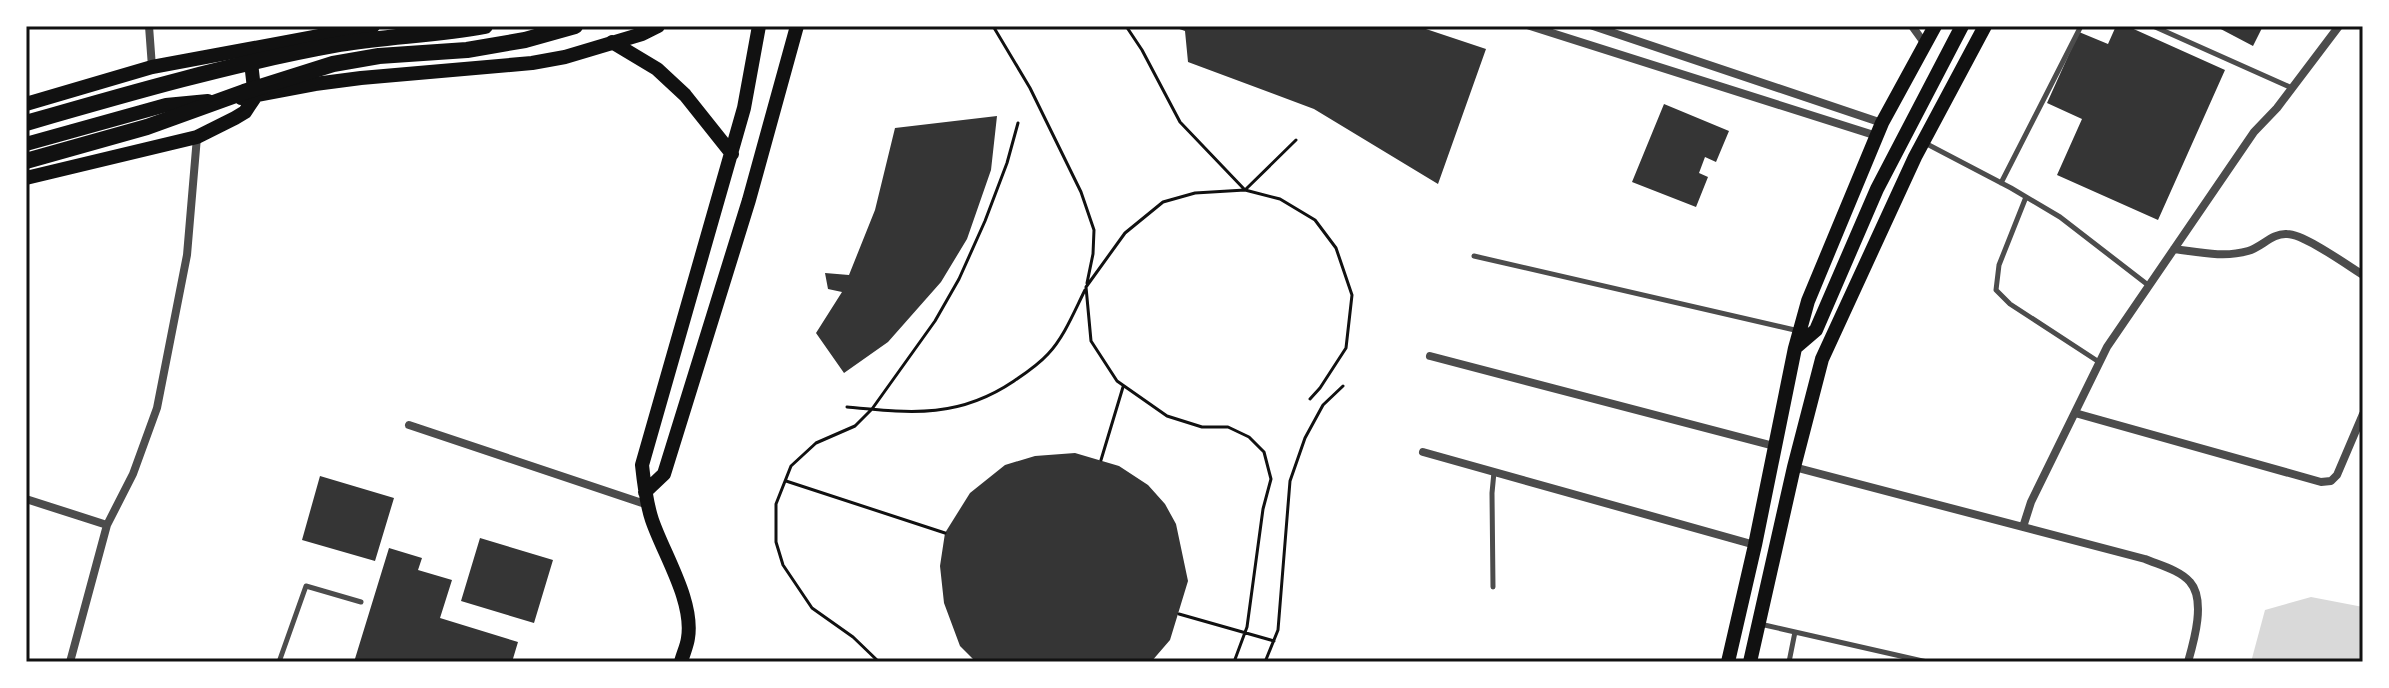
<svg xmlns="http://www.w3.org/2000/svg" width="2389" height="688" viewBox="0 0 2389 688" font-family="'PT Serif',serif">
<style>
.water{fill:#d9d9d9}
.building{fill:#353535}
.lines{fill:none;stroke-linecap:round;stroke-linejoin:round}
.path{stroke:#111;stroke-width:3}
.service{stroke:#4c4c4c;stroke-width:5}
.minor{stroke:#4c4c4c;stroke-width:8}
.secondary{stroke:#111;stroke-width:14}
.primary{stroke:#111;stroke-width:16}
.neatline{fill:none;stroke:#111;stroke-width:3}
</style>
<rect width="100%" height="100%" fill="#fff"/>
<path class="water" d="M2311,597L2363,607V662H2251L2265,610Z"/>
<path class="building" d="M1171,26H1417L1486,49L1438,184L1314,109L1188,62L1185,31Z
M2116,26H2127L2225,70L2158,220L2057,175L2082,119L2047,103L2079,32L2108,44Z
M2215,26H2263L2253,46Z
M1664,104L1729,131L1716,162L1705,157L1699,173L1708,177L1696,207L1632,182Z
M997,116L991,170L967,239L941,282L888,342L844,373L816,333L842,292L828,289L825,273L849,275L875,210L895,128Z
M1075,453L1119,466L1148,485L1165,504L1176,524L1188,581L1170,640L1151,662H976L960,646L944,603L940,566L945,533L970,493L1005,465L1035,456Z
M320,476L394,498L375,561L302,540Z
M480,538L553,560L534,623L461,601Z
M389,548L422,558L418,570L452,580L440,618L518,642L512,662H354Z"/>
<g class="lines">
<path class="path" d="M993,26L1030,88L1081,192L1094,230L1093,254L1087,283
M1126,26L1142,50L1180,122L1245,190L1296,140
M847,407C910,413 958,419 1014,381C1026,373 1038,365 1048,354C1064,337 1074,312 1085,290
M1101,460L1123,387
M786,481L945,533
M1179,614L1274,641
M879,662L853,637L812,608L783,565L776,542V504L791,466L816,443L855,426L872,409L935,321L959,279L985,221L1007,163L1018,123
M1234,662L1247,627L1263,509L1271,479L1264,452L1249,437L1228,427H1202L1167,416L1117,381L1091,341L1086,287L1125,233L1163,202L1195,193L1245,190L1280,199L1315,220L1336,248L1352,295L1346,348L1320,388L1310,399
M1265,662L1278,630L1290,481L1305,438L1323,405L1343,386"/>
<path class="service" d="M2153,26L2292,88
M1925,143L2011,188L2060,217L2148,285
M2001,183L2081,26
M2026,197L1999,265L1996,290L2010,304L2099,362
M1474,256L1799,331
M1493,587L1492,493L1494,472
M1760,624L1927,662
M279,662L306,586L361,602
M1789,662L1795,632"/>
<path class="minor" d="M149,26L152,67
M1530,26L1877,136
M1593,26L1882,123
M1912,26L1925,44
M2174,249C2198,252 2224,258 2248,251C2262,247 2272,233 2287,234C2304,234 2347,265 2363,275
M1430,356L1774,446
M2075,413L2321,482L2331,481L2337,475L2363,414
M409,425L648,505
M1423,452L1755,545
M1794,467L2145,559C2159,565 2180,570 2190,582C2206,600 2194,641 2188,662
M26,499L107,525
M2023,527L2031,502L2107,347L2254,132L2277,108L2339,26
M70,662L107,525L133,474L157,408L187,255L197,137"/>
<path class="secondary" d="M612,42L657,69L685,95L732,154
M241,98L315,84L361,78L532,63L565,57L642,34L658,26
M26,104L152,67L373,26
M26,144L166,105L208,101
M26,178L197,137L235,118L245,112L255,97L250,54
M1795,348L1816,330L1877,189L1962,26
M645,492L664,474L749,200L797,26
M681,662C683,654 687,646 688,638C694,601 664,555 652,520C646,502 644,484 642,465L744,108L759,26
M1728,662L1755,545L1795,348L1808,301L1882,123L1935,26
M1750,662L1794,467L1822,359L1915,157L1985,26"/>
<path class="primary" d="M26,123C130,93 234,63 340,44C388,36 437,35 485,26
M26,161L147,127L244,92L333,64L379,56L467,50L525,40L575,26"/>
</g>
<rect width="2389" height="688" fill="none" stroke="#ffffff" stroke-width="56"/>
<rect x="28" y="28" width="2333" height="632" class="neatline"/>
</svg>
